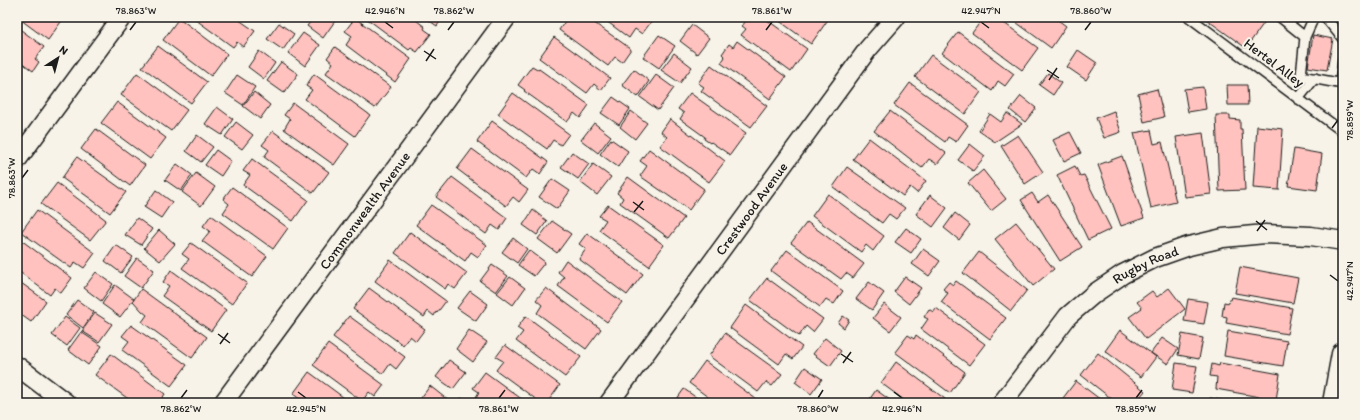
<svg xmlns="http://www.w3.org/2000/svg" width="1360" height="420" viewBox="0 0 1360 420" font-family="Itim,sans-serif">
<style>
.building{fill:#ffc2be;stroke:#1c1c1c}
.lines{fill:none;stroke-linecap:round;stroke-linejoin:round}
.service-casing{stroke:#1c1c1c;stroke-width:12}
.minor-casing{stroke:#1c1c1c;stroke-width:21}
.tertiary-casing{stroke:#1c1c1c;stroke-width:25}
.service{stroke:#f7f3e8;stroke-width:9}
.minor{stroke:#f7f3e8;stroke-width:18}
.tertiary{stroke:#f7f3e8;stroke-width:22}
.ticks{fill:none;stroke:#1c1c1c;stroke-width:1.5}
.labels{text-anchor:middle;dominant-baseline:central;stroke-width:4;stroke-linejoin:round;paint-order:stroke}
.street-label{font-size:14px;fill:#1c1c1c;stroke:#f7f3e8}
.neatline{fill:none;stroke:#1c1c1c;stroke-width:1.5}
.ticks-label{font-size:10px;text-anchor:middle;fill:#1c1c1c}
</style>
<rect width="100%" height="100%" fill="#f7f3e8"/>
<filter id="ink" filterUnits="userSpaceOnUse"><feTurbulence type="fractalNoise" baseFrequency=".025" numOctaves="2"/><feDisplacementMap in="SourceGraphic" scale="8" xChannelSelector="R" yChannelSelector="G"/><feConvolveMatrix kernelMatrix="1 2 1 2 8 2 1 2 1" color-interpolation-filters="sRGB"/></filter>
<g filter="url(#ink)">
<path class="building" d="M17,17H61L63,19L48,40Z
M192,17H235L255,31L243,47L237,42L233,47Z
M297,17H308L304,22Z
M314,17H329L335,21L323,38L307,26Z
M367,17H412L425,27L424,29L431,34L417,52L411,48L409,50L366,18Z
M424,17H443L437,26Z
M568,17H586L631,49L622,62L615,57L608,66L559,30Z
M601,17H645L651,22L642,34L635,29L629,38Z
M749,17L753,19L755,17H763L807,49L791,72L741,35L746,29L742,26Z
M774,17H821L827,21L811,44Z
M984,17H996L1038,48L1022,70L972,33Z
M1009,17H1054L1066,26L1051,48Z
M1203,17H1261L1266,20L1246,48Z
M179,18L227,54L211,76L163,40Z
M355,18L411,59L395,82L346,45L352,36L345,31Z
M279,23L294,34L283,50L267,39Z
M692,25L709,38L697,54L680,41Z
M17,27L44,47L35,59L39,62L33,71L17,59Z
M958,32L1014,74L1005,86L998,81L992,91L942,53Z
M303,33L320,45L305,66L288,53Z
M659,35L675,46L659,68L643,57Z
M1313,35L1333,39L1327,70L1308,67Z
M554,37L610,78L601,90L594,84L587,93L539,58Z
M737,41L786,77L770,99L721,63L725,57L722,54L729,44L733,47Z
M158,46L207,82L191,103L142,67Z
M335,47L391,87L375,108L326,73L333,63L327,58Z
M1078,50L1097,63L1086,80L1067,67Z
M259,51L275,63L264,79L248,67Z
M674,53L692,67L680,83L661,70Z
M931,55L981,92L965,114L915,77Z
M281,62L298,74L284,93L267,81Z
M711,65L767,106L751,127L701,91L704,87L698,83Z
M532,66L539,70V69L589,105L580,118L574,113L567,122L524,91L525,90L518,85Z
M17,69L23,73L17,82Z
M634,69L649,81L638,97L622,85Z
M137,73L187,110L171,131L121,95Z
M1048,73L1061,83L1053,95L1039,85Z
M314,74L370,115L355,136L305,99L312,90L306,86Z
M237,75L255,87L243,105L225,93Z
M656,75L674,88L658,110L640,97Z
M910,83L968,125L956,142L948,137L945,142L894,105Z
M1227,85H1247L1248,105H1228Z
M1203,87L1206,109L1188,112L1184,89Z
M1157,89L1164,117L1144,122L1138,94Z
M254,92L270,105L260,119L243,106Z
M513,93L569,134L561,145L553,140L547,149L498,114Z
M690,93L746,133L730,155L711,142L710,143L704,139L705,137L680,119L684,113L678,109Z
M1021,96L1036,108L1025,122L1010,110Z
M613,97L630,109L619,125L601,113Z
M117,102L166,138L150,159L101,123Z
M293,103L349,144L334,165L284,129L290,119L284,115Z
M217,107L233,119L222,135L205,124Z
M631,111L647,123L635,139L620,127Z
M890,111L946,153L937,164L929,159L922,168L874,131Z
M1114,111L1121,132L1104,138L1096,118Z
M1007,113L1022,124L995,142L979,131L990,114L1001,122Z
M1216,115H1230V119L1240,120V129H1242L1245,190L1219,191Z
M670,119L725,161L709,182L660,146L667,137L661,132Z
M492,121L548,162L540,174L533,169L526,178L477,142Z
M236,122L253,135L242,149L225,137Z
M594,123L611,136L598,153L581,140Z
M1257,126L1283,129L1279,190L1253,188Z
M96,129L145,165L130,186L81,149Z
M1151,130L1154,144L1162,142L1176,202L1151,208L1134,133Z
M273,131L329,172L313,193L264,157L269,150L262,145Z
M1070,132L1081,153L1064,161L1053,140Z
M1203,133L1211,194L1185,197L1176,137Z
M197,135L213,147L201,162L186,151Z
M1018,135L1043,172L1025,184L1001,146Z
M869,138L926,181L917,193L910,187L903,196L853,159Z
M611,139L628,151L618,167L600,154Z
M970,144L985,156L973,171L958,160Z
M472,149L528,190L519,202L513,197L506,206L457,169Z
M649,149L704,189L689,210L640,176L647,166L640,161Z
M1294,149L1322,154L1317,190L1288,186Z
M216,150L231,161L221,176L205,165Z
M572,152L589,164L578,179L561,167Z
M1122,156L1144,218L1121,226L1098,165Z
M77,157L126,192L110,213L62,178Z
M252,159L308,200L293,221L243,185L250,175L243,171Z
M177,164L192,175L181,191L165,180Z
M593,164L611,177L597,195L580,182Z
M1075,166L1080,176L1084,175L1111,229L1088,240L1057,175Z
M847,167L905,208L896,219L889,214L882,223L833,187Z
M983,170L1006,199L991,211L968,183Z
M196,173L215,187L201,206L182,192Z
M452,177L507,218L499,230L492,225L486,234L436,197Z
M628,177L684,218L669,238L620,203L623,198L617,193Z
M552,179L570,191L557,209L539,197Z
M57,183L106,220L90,240L41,204Z
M232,187L288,228L273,249L223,213L229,204L223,199Z
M156,190L172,202L161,218L144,207Z
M1032,193L1038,202L1048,195L1082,247L1060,261L1021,200Z
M828,194L884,236L873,251L866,245L861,252L812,216Z
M930,195L947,208L933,227L916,214Z
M431,205L487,245L478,257L471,252L465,261L416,225Z
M608,205L664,245L649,266L599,230L606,220L599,216Z
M37,210L95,253L84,268L75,262L71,268L21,232Z
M533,210L547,221L537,235L523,225Z
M955,213L970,225L959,240L944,228Z
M211,215L267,256L252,277L202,241L210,231L203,226Z
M137,218L152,229L141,245L125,235Z
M552,221L571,234L557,253L538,239Z
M807,222L864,264L853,278L846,273L841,279L791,243Z
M1016,222L1054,269L1033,286L995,239Z
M906,228L921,239L911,253L895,242Z
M159,230L175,244L160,261L144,248Z
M410,232L467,273L455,289L448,284L445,289L395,253Z
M587,233L643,274L627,295L579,259L586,249L579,244Z
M17,237L72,278L61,293L55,288L50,295L17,270Z
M513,238L527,249L517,263L502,252Z
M191,243L247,283L232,304L182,268L189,259L182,254Z
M116,245L133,257L121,273L105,261Z
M923,249L940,261L929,276L912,264Z
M529,250L545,262L534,276L518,265Z
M787,250L843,291L834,304L826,299L820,307L771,271Z
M979,252L1027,290L1011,311L963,273Z
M137,258L154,270L141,288L124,276Z
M390,260L446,301L437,313L436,312L434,316L428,311L424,317L375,281Z
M566,260L622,302L607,322L558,286L564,277L558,272Z
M492,265L508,276L496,292L480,281Z
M1240,267L1298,278L1293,303L1235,293Z
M171,270L226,310L211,331L162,296L169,286L163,282Z
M96,272L113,284L101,301L84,288Z
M510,277L525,288L513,305L497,293Z
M905,277L921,288L909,304L894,292Z
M767,278L823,319L813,332L806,326L799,336L750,300Z
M17,280L46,301L31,322L17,312Z
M956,281L1006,318L990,339L941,302L948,293L943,289L949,282L953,285Z
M869,282L884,293L872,310L856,299Z
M115,285L134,299L120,317L102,304Z
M369,288L425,329L416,341L410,336L403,345L353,309Z
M546,288L601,329L586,349L537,313L542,305L536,300Z
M1169,288L1185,309L1146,339L1129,317L1142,308L1137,302L1152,291L1157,297Z
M141,289L207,337L192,358L142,322L147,315L142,311L133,301Z
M470,291L488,304L476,321L457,308Z
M1231,297L1292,308L1287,334L1226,323L1227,317L1222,316L1224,302L1229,303Z
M1188,299L1208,302L1204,324L1184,321Z
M77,300L94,312L83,328L66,315Z
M884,304L901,317L890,331L873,318Z
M746,305L802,347L793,359L786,354L779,364L730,328Z
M936,308L985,344L969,365L921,329L928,319L924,317L929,309L933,312Z
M95,313L112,324L99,342L82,331Z
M349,316L405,357L396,369L390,364L383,374L333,337Z
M526,316L581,357L565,377L516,341L523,332L517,328Z
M843,316L849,320L844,328L838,323Z
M65,317L80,328L67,346L52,335Z
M131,325L187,365L171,386L122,350L129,341L122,336Z
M469,330L487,342L473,362L456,349Z
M1120,330L1156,357L1141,377L1105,351Z
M1228,331L1287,341L1283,366L1224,356Z
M81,332L102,346L88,365L68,350Z
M725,333L782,374L772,386L766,382L758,392L709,356Z
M1182,334L1203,338L1199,359L1178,355Z
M908,335L914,339L916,335L965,372L950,393L895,352Z
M825,338L841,351L830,366L813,354Z
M1162,338L1178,349L1168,364L1151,353Z
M328,344L384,385L375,397L369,392L362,401L313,365Z
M505,345L560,385L547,403H541L496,370L503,361L496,357Z
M1098,353L1145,391L1135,403H1117L1081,375Z
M111,354L165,394L159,403H134L95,375Z
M449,360L466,372L453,389L436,377Z
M705,361L760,402L759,403H716L689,383Z
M896,362L945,399L942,403H908L881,383Z
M1176,363L1197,366L1192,393L1172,390Z
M1220,363L1280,374L1276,400L1216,389L1217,377L1210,376L1212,364L1219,366Z
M805,367L822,379L811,394L795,382Z
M309,372L351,403H305L293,394Z
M485,372L527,403H484L476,397L479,392L473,388Z
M1076,381L1105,403H1061L1060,402Z
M430,386L449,401L447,403H417Z
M684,389L704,403H674Z
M876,390L894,403H867Z
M461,398L468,403H457Z
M1210,398L1237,403H1209Z"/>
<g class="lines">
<defs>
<path id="service" d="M1189,17L1343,132
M1280,17L1305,37L1301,76L1343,84
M1325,17L1343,39
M1305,37L1314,17
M1340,83L1343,60
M1298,99L1315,78"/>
<g id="minor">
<path d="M17,160L122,17"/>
<path d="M17,366L66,403"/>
<path id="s1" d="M223,403L507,17"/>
<path id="s2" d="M609,403L868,49L896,17"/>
<path id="s3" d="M1002,403L1068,316L1095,293L1123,274L1155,258L1189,246L1223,238L1265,234L1311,236L1343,241"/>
</g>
<path id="tertiary" d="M1334,403L1343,354"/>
</defs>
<use href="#service" class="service-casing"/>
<use href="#minor" class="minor-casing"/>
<use href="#tertiary" class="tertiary-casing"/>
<use href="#service" class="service"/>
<use href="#minor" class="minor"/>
<use href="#tertiary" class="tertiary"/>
</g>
</g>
<path class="ticks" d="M385,22L393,28M981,22L989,28M130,30L136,22M448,30L454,22M766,30L772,22M1085,30L1091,22M424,51L436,59M426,61L434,49M1047,70L1059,78M1049,80L1057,68M1332,128L1338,120M22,178L28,170M633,202L644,210M634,212L643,201M1256,221L1267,230M1257,231L1265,220M1330,275L1338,281M218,334L230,343M220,344L228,333M841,354L853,362M843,363L851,352M298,392L306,398M894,392L902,398M181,398L187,390M499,398L505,390M818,398L823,390M1136,398L1142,390"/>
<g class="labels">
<g class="street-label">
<text transform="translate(1274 63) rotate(37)">Hertel Alley</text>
<text stroke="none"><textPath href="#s2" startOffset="241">Crestwood Avenue</textPath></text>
<text stroke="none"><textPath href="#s1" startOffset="239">Commonwealth Avenue</textPath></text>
<text stroke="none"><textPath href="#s3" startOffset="203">Rugby Road</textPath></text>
</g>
</g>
<rect width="1360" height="420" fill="none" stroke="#f7f3e8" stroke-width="44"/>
<g transform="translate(58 58) rotate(36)" stroke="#f7f3e8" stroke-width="3" paint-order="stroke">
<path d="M0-3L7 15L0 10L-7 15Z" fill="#1c1c1c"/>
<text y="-6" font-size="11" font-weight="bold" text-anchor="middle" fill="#1c1c1c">N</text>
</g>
<rect x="22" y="22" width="1316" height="376" class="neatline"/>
<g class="ticks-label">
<text x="136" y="14">78.863°W</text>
<text x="385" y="14">42.946°N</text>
<text x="454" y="14">78.862°W</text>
<text x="772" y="14">78.861°W</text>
<text x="981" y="14">42.947°N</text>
<text x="1091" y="14">78.860°W</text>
<text transform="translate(1349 120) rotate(-90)" y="4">78.859°W</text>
<text transform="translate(11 178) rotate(-90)" y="4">78.863°W</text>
<text transform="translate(1349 281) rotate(-90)" y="4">42.947°N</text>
<text x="181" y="412">78.862°W</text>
<text x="306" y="412">42.945°N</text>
<text x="499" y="412">78.861°W</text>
<text x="818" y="412">78.860°W</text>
<text x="902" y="412">42.946°N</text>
<text x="1136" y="412">78.859°W</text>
</g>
</svg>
